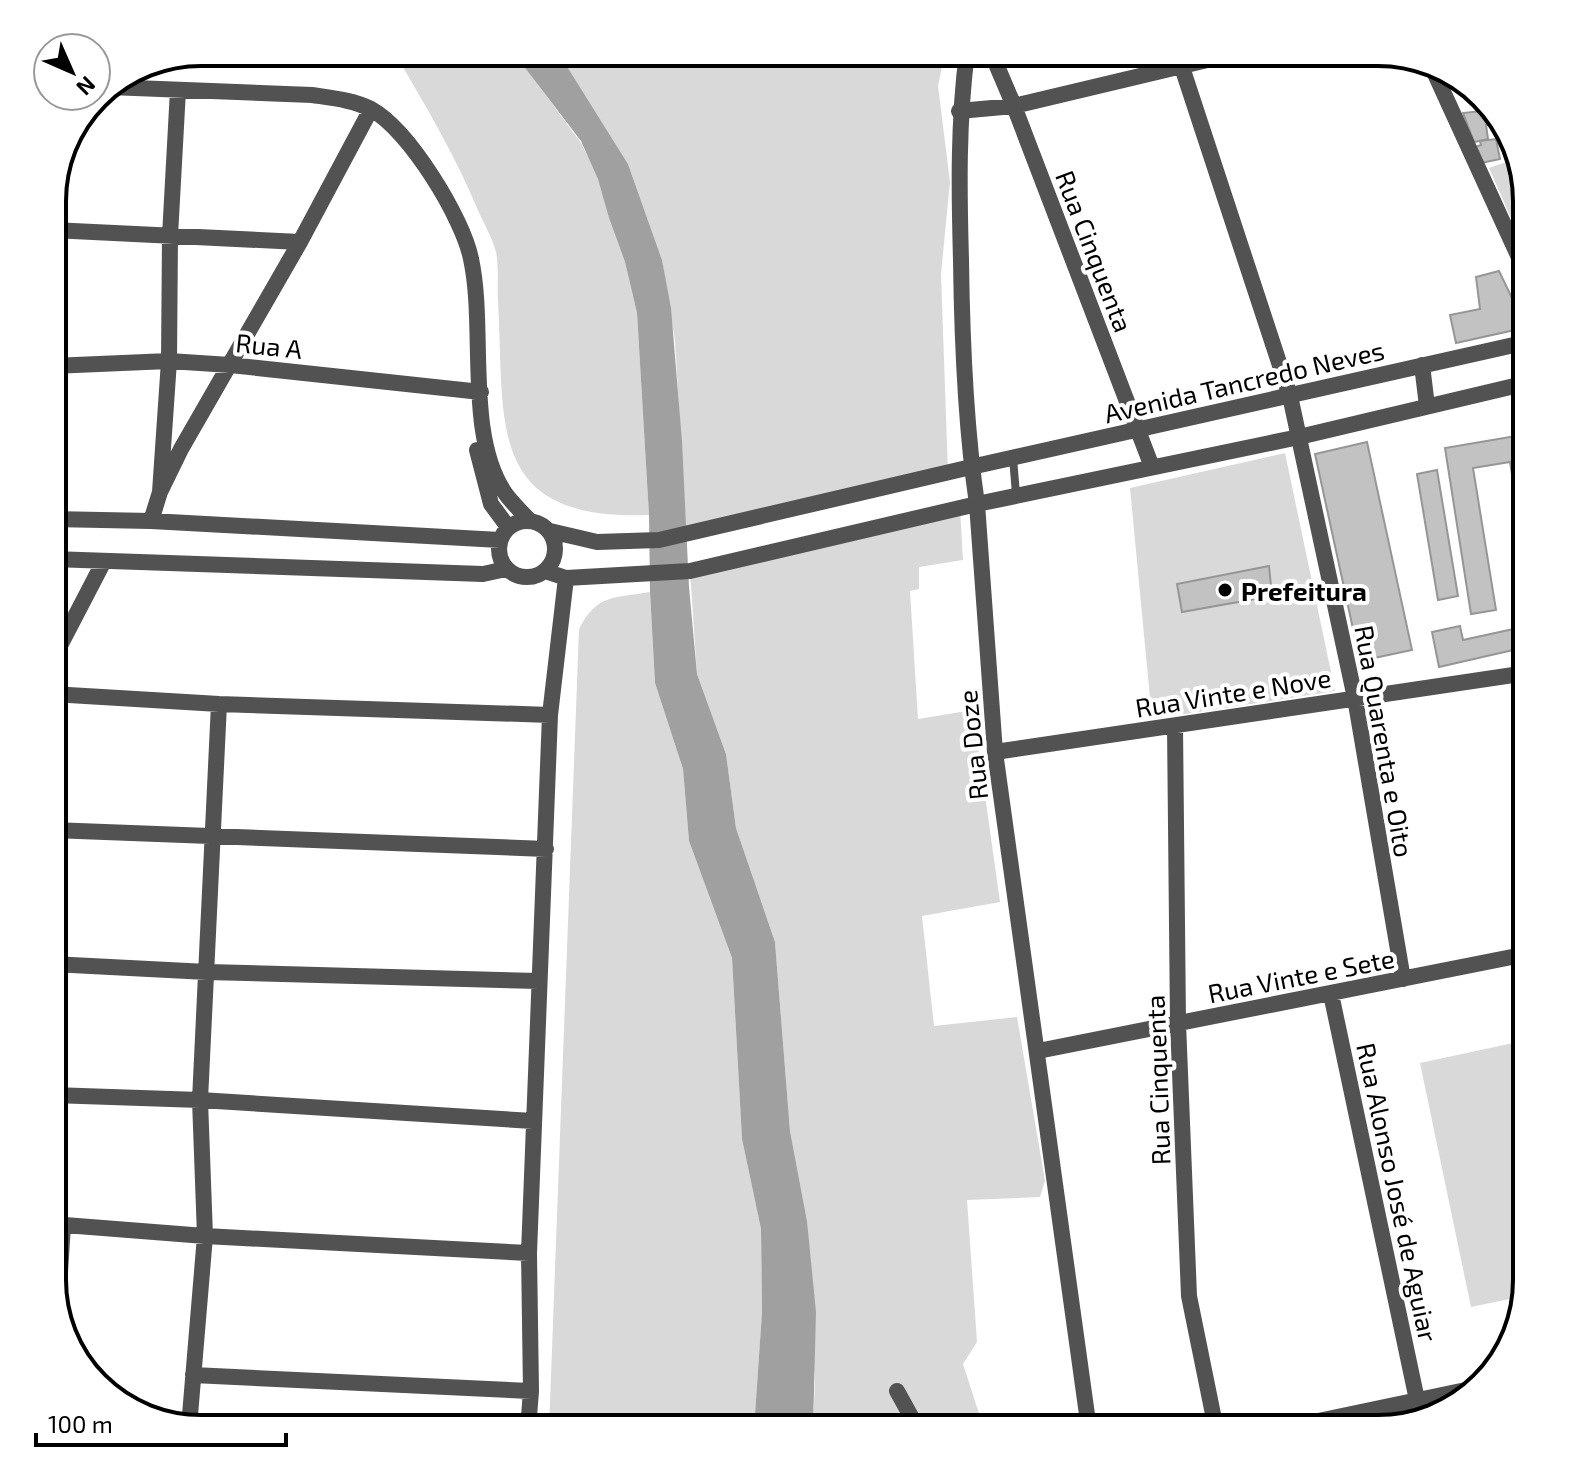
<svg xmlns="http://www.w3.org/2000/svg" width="1579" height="1481" viewBox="0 0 1579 1481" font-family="'Exo 2',sans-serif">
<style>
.green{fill:#d9d9d9}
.water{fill:#a0a0a0}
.building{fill:#c2c2c2;stroke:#969696;stroke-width:2}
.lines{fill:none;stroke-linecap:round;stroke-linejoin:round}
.service{stroke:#525252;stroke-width:8}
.minor{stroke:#525252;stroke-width:16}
.tertiary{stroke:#525252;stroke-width:16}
.poi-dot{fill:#000;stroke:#fff;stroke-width:3}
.labels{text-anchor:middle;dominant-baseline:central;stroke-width:8;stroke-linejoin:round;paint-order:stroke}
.street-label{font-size:26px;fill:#000;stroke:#fff}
.poi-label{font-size:26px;font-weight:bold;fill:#000;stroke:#fff;text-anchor:start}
.rim{fill:none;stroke:#000;stroke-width:4}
</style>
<rect width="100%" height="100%" fill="#fff"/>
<path class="green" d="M394,52H514L581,143L599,178L609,218L625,262L637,313L649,515C485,521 505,425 498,301C497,285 499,267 496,252C492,237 483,222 477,208C454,153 424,103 394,52Z
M558,52H945L938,86L950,182L941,274L948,473L686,527L675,341L662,260L628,164Z
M1509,161L1527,225V254L1489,168Z
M1285,453L1335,691L1152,719L1130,488Z
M960,508L963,560L919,567V589L910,591L918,719L973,710L1000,902L922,916L934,1026L1017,1017L1045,1181L1040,1197L967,1200L977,1342L963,1364L984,1429H813L815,1380L807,1221L790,1131L775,942L736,828L726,754L697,674L690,571Z
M650,592L655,683L683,769L689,841L732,958L742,1139L761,1229L762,1312L754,1429H549L579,629C597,594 614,598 650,592Z
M1527,1040V1280L1524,1296L1471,1307L1420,1063Z"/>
<path class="water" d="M513,52H558L628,164L662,260L671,308L682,441L689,587L697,674L726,754L736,828L775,942L790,1131L807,1221L816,1312L813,1429H754L762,1312L761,1229L742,1139L732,958L689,841L683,769L655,683L650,592L649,515L637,313L625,262L609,218L598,179L581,141Z"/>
<path class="building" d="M1490,110L1496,123L1486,125L1488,139L1474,142L1463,113Z
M1496,139L1500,159L1481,163L1475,147L1481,145L1480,141Z
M1499,271L1524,323L1519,329L1456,343L1450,315L1480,309L1476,277Z
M1527,434V567L1510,462L1473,468L1496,610L1471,614L1445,448Z
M1367,442L1412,650L1360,661L1315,454Z
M1437,470L1458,596L1438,600L1417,474Z
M1269,566L1272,596L1182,612L1177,584Z
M1460,626L1463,640L1518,628L1522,648L1439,667L1432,632Z"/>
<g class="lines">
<path class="service" d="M1013,458L1016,494"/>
<path class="minor" d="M991,52L1014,106L1152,467
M1177,52L1290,396L1355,698L1403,979
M109,87L312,95C332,98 353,100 371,109C409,130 463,218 471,259C486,327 465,435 505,493C512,503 521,511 529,520
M959,111L1014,106L1241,52
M52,230L300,242
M52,366L169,361L230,365L481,392
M477,450L491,504L508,527
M160,492L181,449L300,242L371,109
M52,519L151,521L500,540
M499 549a28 28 0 1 1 56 0a28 28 0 1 1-56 0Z
M151,521L160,492L169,361L170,236L178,90
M550,531L597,542L659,540L971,467
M52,559L483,574L506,569
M545,571L566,578L690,571L977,504
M52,661L104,561
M52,694L219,704L550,715
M1175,726L1178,1023L1189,1296L1216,1429
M995,752L1527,673
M52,830L546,849
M52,964L207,972L539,981
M1331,994L1417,1400
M1038,1051L1527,954
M52,1095L200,1100L533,1121
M52,1224L205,1236L529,1253
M58,1303L63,1225
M193,1375L531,1391
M897,1391L918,1429
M189,1427L205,1236L200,1100L219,704
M528,1429L531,1391L529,1253L550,715L566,578
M1280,1429L1480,1387"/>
<path class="tertiary" d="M967,52C958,122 959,189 961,260C962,341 965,423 977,504L995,752L1089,1429
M1435,74L1527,275
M1521,343L1527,378
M1422,365L1427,406
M971,467L1527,342
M977,504L1299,437L1527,383"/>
</g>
<circle class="poi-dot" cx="1225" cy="590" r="8"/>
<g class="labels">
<g class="street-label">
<text transform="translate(1095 251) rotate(69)">Rua Cinquenta</text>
<text transform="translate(269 345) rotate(6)">Rua A</text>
<text transform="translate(1244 381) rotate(-13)">Avenida Tancredo Neves</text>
<text transform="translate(1233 692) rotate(-9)">Rua Vinte e Nove</text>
<text transform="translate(1385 741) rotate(80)">Rua Quarenta e Oito</text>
<text transform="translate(972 745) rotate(-96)">Rua Doze</text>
<text transform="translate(1301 975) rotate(-11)">Rua Vinte e Sete</text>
<text transform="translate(1157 1080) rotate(-92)">Rua Cinquenta</text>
<text transform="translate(1398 1192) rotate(78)">Rua Alonso José de Aguiar</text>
</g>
<g class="poi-label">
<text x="1241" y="590">Prefeitura</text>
</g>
</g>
<path d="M0 0H1579V1481H0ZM201 66H1378A135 135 0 0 1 1513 201V1280A135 135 0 0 1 1378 1415H201A135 135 0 0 1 66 1280V201A135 135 0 0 1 201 66Z" fill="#fff" fill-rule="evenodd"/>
<path class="rim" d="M201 66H1378A135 135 0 0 1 1513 201V1280A135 135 0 0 1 1378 1415H201A135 135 0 0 1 66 1280V201A135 135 0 0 1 201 66Z"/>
<g transform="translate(72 72) rotate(135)"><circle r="38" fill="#ffffff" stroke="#999999" stroke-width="2"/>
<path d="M0-6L14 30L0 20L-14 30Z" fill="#000000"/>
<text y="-12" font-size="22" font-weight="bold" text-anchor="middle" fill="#000000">N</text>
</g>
<path d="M36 1433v12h250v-12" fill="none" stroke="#000000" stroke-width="4"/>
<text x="48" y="1433" font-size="24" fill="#000000" stroke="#ffffff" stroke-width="6" paint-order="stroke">100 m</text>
</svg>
